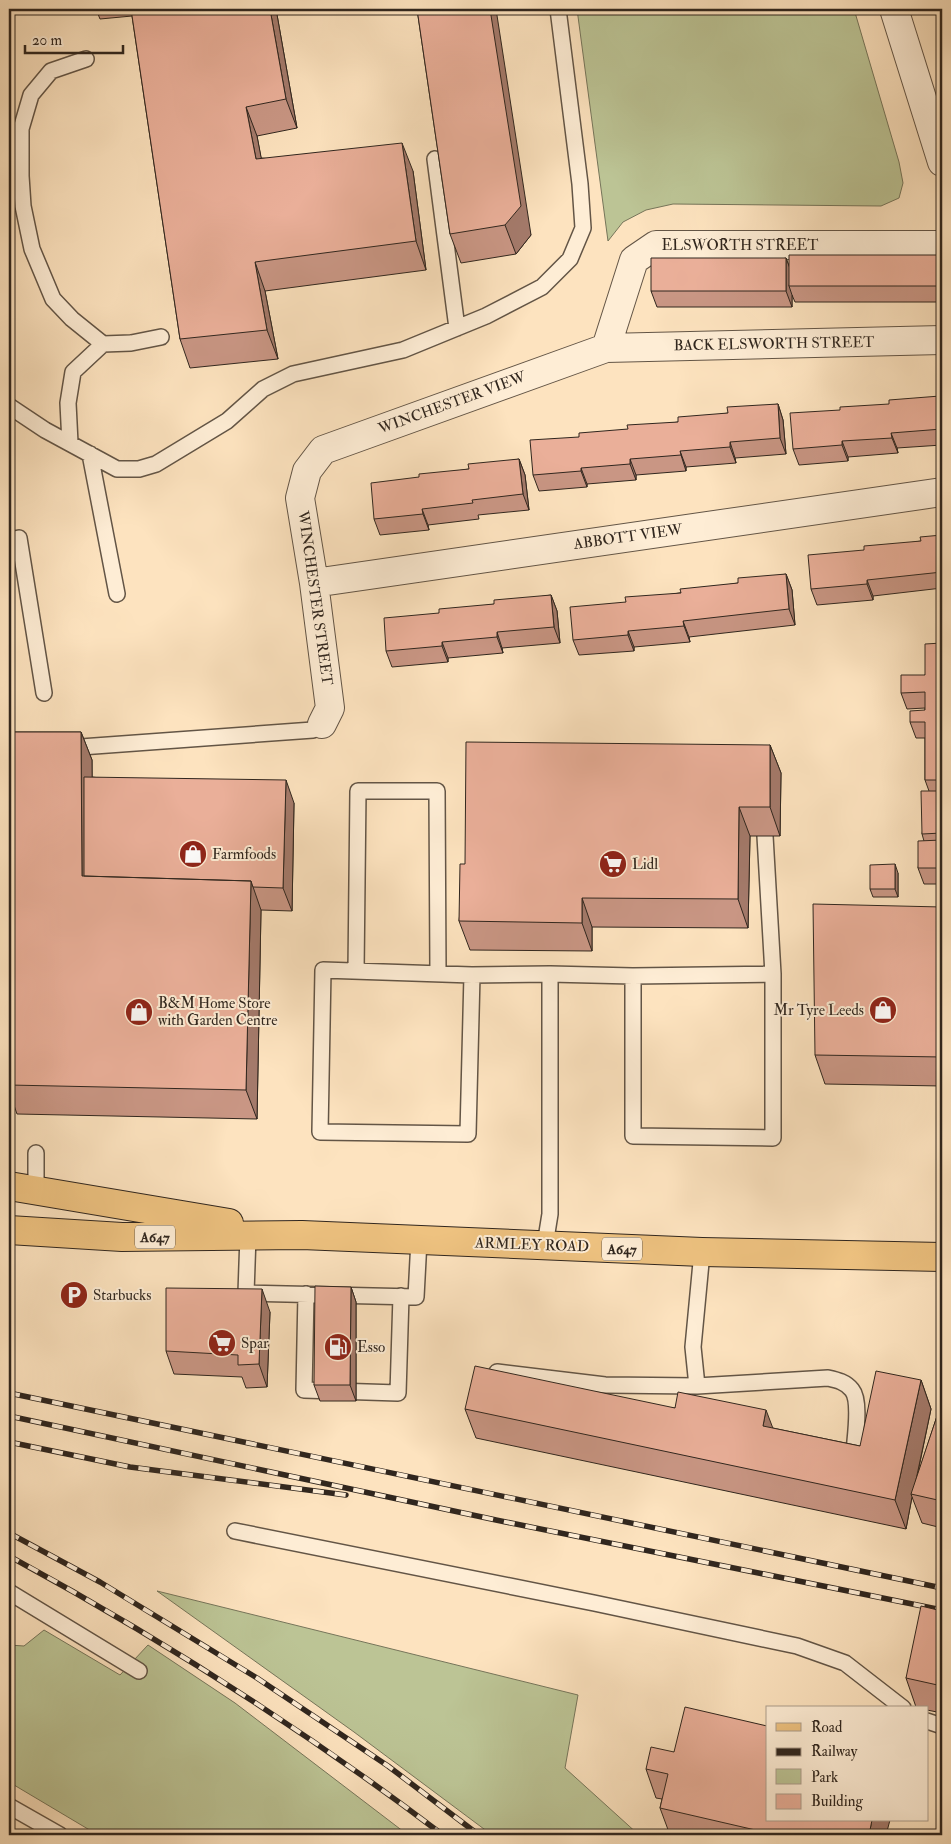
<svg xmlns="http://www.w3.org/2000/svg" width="951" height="1844" viewBox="0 0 951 1844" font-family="'IM FELL Double Pica',serif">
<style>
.green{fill:#bcc495;stroke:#76755a}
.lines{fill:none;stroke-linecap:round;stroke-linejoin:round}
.lane-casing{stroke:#635546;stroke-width:18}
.street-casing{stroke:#635546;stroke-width:30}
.primary-casing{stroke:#30261e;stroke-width:30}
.lane{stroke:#feedd5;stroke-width:15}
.street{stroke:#feedd5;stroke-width:28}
.primary{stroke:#eec280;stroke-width:28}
.rail-casing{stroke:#30261e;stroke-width:5.5}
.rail{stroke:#feedd5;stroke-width:4;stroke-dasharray:11;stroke-linecap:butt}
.wall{fill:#c99684;stroke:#30261e}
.shaded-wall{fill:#a47a6b;stroke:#30261e}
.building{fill:#eaaf99;stroke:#30261e}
.labels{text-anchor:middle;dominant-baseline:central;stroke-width:4;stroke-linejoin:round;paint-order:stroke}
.shield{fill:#feedd5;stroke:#6e6255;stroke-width:1}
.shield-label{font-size:14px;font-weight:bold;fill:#30261e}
.street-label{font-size:15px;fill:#30261e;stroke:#feedd5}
.poi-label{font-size:15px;fill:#30261e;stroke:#feedd5;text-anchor:start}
</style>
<rect width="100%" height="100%" fill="#fde3bf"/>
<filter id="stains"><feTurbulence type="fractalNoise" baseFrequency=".004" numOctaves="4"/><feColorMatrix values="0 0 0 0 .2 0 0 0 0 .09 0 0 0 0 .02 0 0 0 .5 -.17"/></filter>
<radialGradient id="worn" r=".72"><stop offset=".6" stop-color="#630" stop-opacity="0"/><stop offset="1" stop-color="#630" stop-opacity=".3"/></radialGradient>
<path class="green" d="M577,9H854L899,162L903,183L899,198L881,206L673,204L646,210L623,222L608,241Z
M157,1591L578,1695L565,1768L639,1835H492L354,1732Z
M44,1630L120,1675L148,1645L235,1703L408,1835H98L9,1782V1645L24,1646Z"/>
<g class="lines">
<defs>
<path id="lane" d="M86,59L51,71L31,95L21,129V176L23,206L32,249L53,299L72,319L103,344L131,343L161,337
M435,159L457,328
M9,406L45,430L117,469H139L156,464L227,421L263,389L293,374L403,350L486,316L542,287L570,259L583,228L580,184L558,9
M70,443L68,403L73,372L103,344
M90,454L117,594
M9,540L19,538L44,693
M67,748L299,731L313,730L322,724
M765,836L773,974
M356,971L358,791H437L438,973
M472,975L468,1134L320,1132L323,970L472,975L550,974
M36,1153V1191
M248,1236L246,1293L416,1297L419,1240
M545,1245L550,1214V974L633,976L773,974V1138L633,1136V976
M702,1252L693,1347L697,1386L828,1378C837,1380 846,1382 852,1390C861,1401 855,1437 854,1452
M306,1294L304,1390L398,1393L401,1296
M497,1372L605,1385L697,1386
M235,1531L594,1603L797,1646L845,1663L903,1708
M9,1592L139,1671
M927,1721L942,1726
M9,1806L60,1835"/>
<path id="street" d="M894,9L942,162
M606,348L634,260L656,245H942
M314,583L942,492
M322,724L330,708L314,583L300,498L307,471L323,450L606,348L942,340"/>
<path id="primary" d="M9,1186L229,1223
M9,1230L122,1237L302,1235L702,1252L942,1257"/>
</defs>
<use href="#lane" class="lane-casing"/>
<use href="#street" class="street-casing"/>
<use href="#primary" class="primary-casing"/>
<use href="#lane" class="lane"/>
<use href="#street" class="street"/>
<use href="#primary" class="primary"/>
<defs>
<path id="rail" d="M9,1393L942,1588
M9,1416L496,1520L942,1610
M9,1442L130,1467L346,1495
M9,1533L100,1582L257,1678L388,1766L479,1835
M9,1556C160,1638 306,1731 443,1835"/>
</defs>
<use href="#rail" class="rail-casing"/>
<use href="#rail" class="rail"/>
</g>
<path class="wall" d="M96,9H276L297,128L257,136L261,158L413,171L426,270L265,291L278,359L190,368L180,339L132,16L100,19Z
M417,9L531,235L516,254L461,263L450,234Z
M942,255V302H795L792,295V307H657L651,291L786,258L789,266Z
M942,403V445L897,448L898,453L848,457V461L799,465L793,449Z
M778,404L783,420L786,454L735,458L736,463L686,467V471L636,475V480L587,484V487L539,491L533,475L579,437L678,422Z
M519,459L525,475L529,510L478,515L479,519L428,525L429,530L380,535L374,519L419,477L469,469Z
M942,535V588L873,596V600L817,605L811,589L864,550L921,541Z
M786,574L792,590L795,625L689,637L690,642L634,647V651L579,655L573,640L626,602L738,583Z
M551,595L557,611L560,643L502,648L503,653L448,658V662L392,667L386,651L439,613Z
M942,643V884H924L918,868L924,841L922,834L929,791L925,780V738H916L910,722L925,710V708L907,709L901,693L925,675Z
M9,732H81L92,760V777L294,803L292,911L261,910L257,1119L17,1114L9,1091V984L11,905H10L9,903Z
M770,745L781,773L780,836H750L748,928L592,927V951L470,950L459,921L465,864Z
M898,873V897H873L870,889Z
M942,907V1086L825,1084L815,1055Z
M351,1287L356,1302V1401H320L314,1385Z
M270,1312L267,1387L246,1388L242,1377L174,1374L166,1351Z
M921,1380L931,1409L917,1477L942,1401V1528L922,1523L912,1497L906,1529L476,1438L465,1409L675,1408L860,1446Z
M942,1611V1713L927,1710V1708L916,1707L906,1678Z
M674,1752L886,1835H670L660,1808L662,1799L656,1798L646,1769Z"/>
<path class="shaded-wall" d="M270,9H276L297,128L286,99Z
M490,9H496L531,235L516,254L505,225Z
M246,107L257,136L267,188L256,159Z
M402,143L413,171L426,270L416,241Z
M786,258L792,274L789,286L792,295V307L786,291Z
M255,262L265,291L278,359L267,330Z
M940,396L942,403V430V429Z
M778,404L783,420L786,454L780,438Z
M891,433L897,448L898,453L892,438Z
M842,441L848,457V461L842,445Z
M730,442L735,458L736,463L730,447Z
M680,451L686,467V471L681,455Z
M519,459L525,475L529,510L523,494Z
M630,459L636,475V480L630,464Z
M581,468L587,484V487L581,471Z
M422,509L428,525L429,530L423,514Z
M786,574L792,590L795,625L789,609Z
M867,580L873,596V600L867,584Z
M551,595L557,611L560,643L554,627Z
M683,621L689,637L690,642L684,626Z
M628,631L634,647V651L628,635Z
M497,632L502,648L503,653L497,637Z
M442,642L448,658V662L442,646Z
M81,732L92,760L93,882L82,876Z
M770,745L781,773L780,836L770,807Z
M286,780L294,803L292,911L283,888Z
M739,807L750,836L748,928L738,899Z
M895,864L898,873V897L895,889Z
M251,881L261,910L257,1119L246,1090Z
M582,898L592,927V951L582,923Z
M351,1287L356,1302V1401L350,1385Z
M262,1289L270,1312L267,1387L259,1364Z
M921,1380L931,1409L913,1494H911L912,1497L906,1529L895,1500Z
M766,1410L777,1439L763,1426Z
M872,1820H890L886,1835H869Z"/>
<path class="building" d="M131,9H270L286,99L246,107L256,159L402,143L416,241L255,262L267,330L180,339Z
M417,9H490L521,206L505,225L450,234Z
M789,255H942V286H789Z
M651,258H786V291H651Z
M940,396L942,429L891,433L892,438L842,441V445L793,449L790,413L840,410V407L889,404V400Z
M778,404L780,438L730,442V447L680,451L681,455L630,459V464L581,468V471L533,475L530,440L579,437V433L628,429L627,425L678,422V417L728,413L727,407Z
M519,459L523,494L472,500L473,503L422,509L423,514L374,519L371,483L419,477V474L469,469L468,464Z
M942,535V572L867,580V584L811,589L808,555L864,550V546L921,541L920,537Z
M786,574L789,609L683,621L684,626L628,631V635L573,640L570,607L626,602L625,597L681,593L680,589L738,583V578Z
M551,595L554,627L497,632V637L442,642V646L386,651L384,618L439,613V609L494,604V600Z
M942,643V780H925V722H910V711L925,710V692L901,693V675H925V644Z
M9,732H81L82,876L251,881L246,1090L9,1085V984L11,876H9Z
M466,742L770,745V807H739L738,899L582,898V923L459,921L460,864H465Z
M84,777L286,780L283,888L253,887L251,881L84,876Z
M921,791H942V833L922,834Z
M942,840V868H918V841Z
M895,864V889H870V865Z
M813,904L942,907V1057L815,1055Z
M315,1286L351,1287L350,1385H314Z
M166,1288L262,1289L259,1364L238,1365V1355L166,1351Z
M475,1366L675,1408L678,1392L766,1410L763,1426L860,1446L876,1371L921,1380L895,1500L465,1409Z
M942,1401V1501L911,1494Z
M921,1606L942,1611V1686L906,1678Z
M685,1707L767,1726V1820H872L869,1835H777L660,1808L668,1774L646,1769L651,1747L674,1752Z"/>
<defs>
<symbol id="shop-disc" viewBox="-11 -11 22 22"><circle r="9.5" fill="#8f2418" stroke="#feedd5"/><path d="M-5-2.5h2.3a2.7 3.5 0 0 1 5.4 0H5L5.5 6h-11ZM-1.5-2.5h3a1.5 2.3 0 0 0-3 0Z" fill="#fff"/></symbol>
<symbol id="supermarket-disc" viewBox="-11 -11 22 22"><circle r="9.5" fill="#8f2418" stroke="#feedd5"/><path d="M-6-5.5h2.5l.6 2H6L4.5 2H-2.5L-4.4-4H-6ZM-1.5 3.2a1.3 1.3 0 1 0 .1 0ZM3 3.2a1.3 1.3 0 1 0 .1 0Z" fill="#fff"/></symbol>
<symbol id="parking-disc" viewBox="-11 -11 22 22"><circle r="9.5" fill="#8f2418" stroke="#feedd5"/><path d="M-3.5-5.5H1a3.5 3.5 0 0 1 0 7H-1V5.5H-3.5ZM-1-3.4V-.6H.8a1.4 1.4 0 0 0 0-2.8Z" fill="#fff"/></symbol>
<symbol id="fuel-disc" viewBox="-11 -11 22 22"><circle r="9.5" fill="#8f2418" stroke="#feedd5"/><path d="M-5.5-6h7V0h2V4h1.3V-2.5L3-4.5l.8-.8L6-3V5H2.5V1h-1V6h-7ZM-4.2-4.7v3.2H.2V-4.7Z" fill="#fff"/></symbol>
</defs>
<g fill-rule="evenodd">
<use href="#shop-disc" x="177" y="838" width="32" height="32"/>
<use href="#supermarket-disc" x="597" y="848" width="32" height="32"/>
<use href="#shop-disc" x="867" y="994" width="32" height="32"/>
<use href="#shop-disc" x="123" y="996" width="32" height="32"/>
<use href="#parking-disc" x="58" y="1279" width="32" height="32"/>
<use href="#supermarket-disc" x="206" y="1327" width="32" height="32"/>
<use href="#fuel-disc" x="322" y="1331" width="32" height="32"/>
</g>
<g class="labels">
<g class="shield">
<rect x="135" y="1225.5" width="40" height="23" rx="4"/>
<rect x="602" y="1237.5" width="40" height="23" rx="4"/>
</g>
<g class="shield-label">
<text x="155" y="1237">A647</text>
<text x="622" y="1249">A647</text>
</g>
<g class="street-label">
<text x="740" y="245">ELSWORTH STREET</text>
<text transform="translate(774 344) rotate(-1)">BACK ELSWORTH STREET</text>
<text transform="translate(452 403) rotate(-20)">WINCHESTER VIEW</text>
<text transform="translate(628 537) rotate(-8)">ABBOTT VIEW</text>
<text transform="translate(315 598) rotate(82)">WINCHESTER STREET</text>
<text transform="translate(532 1245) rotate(2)">ARMLEY ROAD</text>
</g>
<g class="poi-label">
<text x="212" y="854">Farmfoods</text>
<text x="632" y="864">Lidl</text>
<text x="158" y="1003">B&amp;M Home Store<tspan x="158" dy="17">with Garden Centre</tspan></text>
<text x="864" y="1010" text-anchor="end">Mr Tyre Leeds</text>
<text x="93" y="1295">Starbucks</text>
<text x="241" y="1343">Spar</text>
<text x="357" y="1347">Esso</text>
</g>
</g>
<rect width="951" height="1844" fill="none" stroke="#fde3bf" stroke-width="30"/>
<rect x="10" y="10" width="931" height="1824" fill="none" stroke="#30261e" stroke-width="2.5"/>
<rect x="15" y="15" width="921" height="1814" fill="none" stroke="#30261e"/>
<rect x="766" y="1706" width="162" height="115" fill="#feedd5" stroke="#ac9d8c"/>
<rect x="776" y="1723" width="25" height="8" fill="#eec280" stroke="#ac9d8c"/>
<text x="811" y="1732" font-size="15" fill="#30261e">Road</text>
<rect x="776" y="1748" width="25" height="8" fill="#30261e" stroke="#ac9d8c"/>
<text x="811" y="1756" font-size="15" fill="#30261e">Railway</text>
<rect x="776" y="1769" width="25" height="15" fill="#bcc495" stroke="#ac9d8c"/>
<text x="811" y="1782" font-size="15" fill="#30261e">Park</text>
<rect x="776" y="1794" width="25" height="15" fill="#eaaf99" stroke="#ac9d8c"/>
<text x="811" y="1806" font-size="15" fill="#30261e">Building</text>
<path d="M25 45v8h98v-8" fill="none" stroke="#30261e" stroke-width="2.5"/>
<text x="32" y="45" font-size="15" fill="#30261e" stroke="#feedd5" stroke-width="4" paint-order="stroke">20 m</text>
<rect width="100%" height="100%" filter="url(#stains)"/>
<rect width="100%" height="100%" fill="url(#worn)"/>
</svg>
